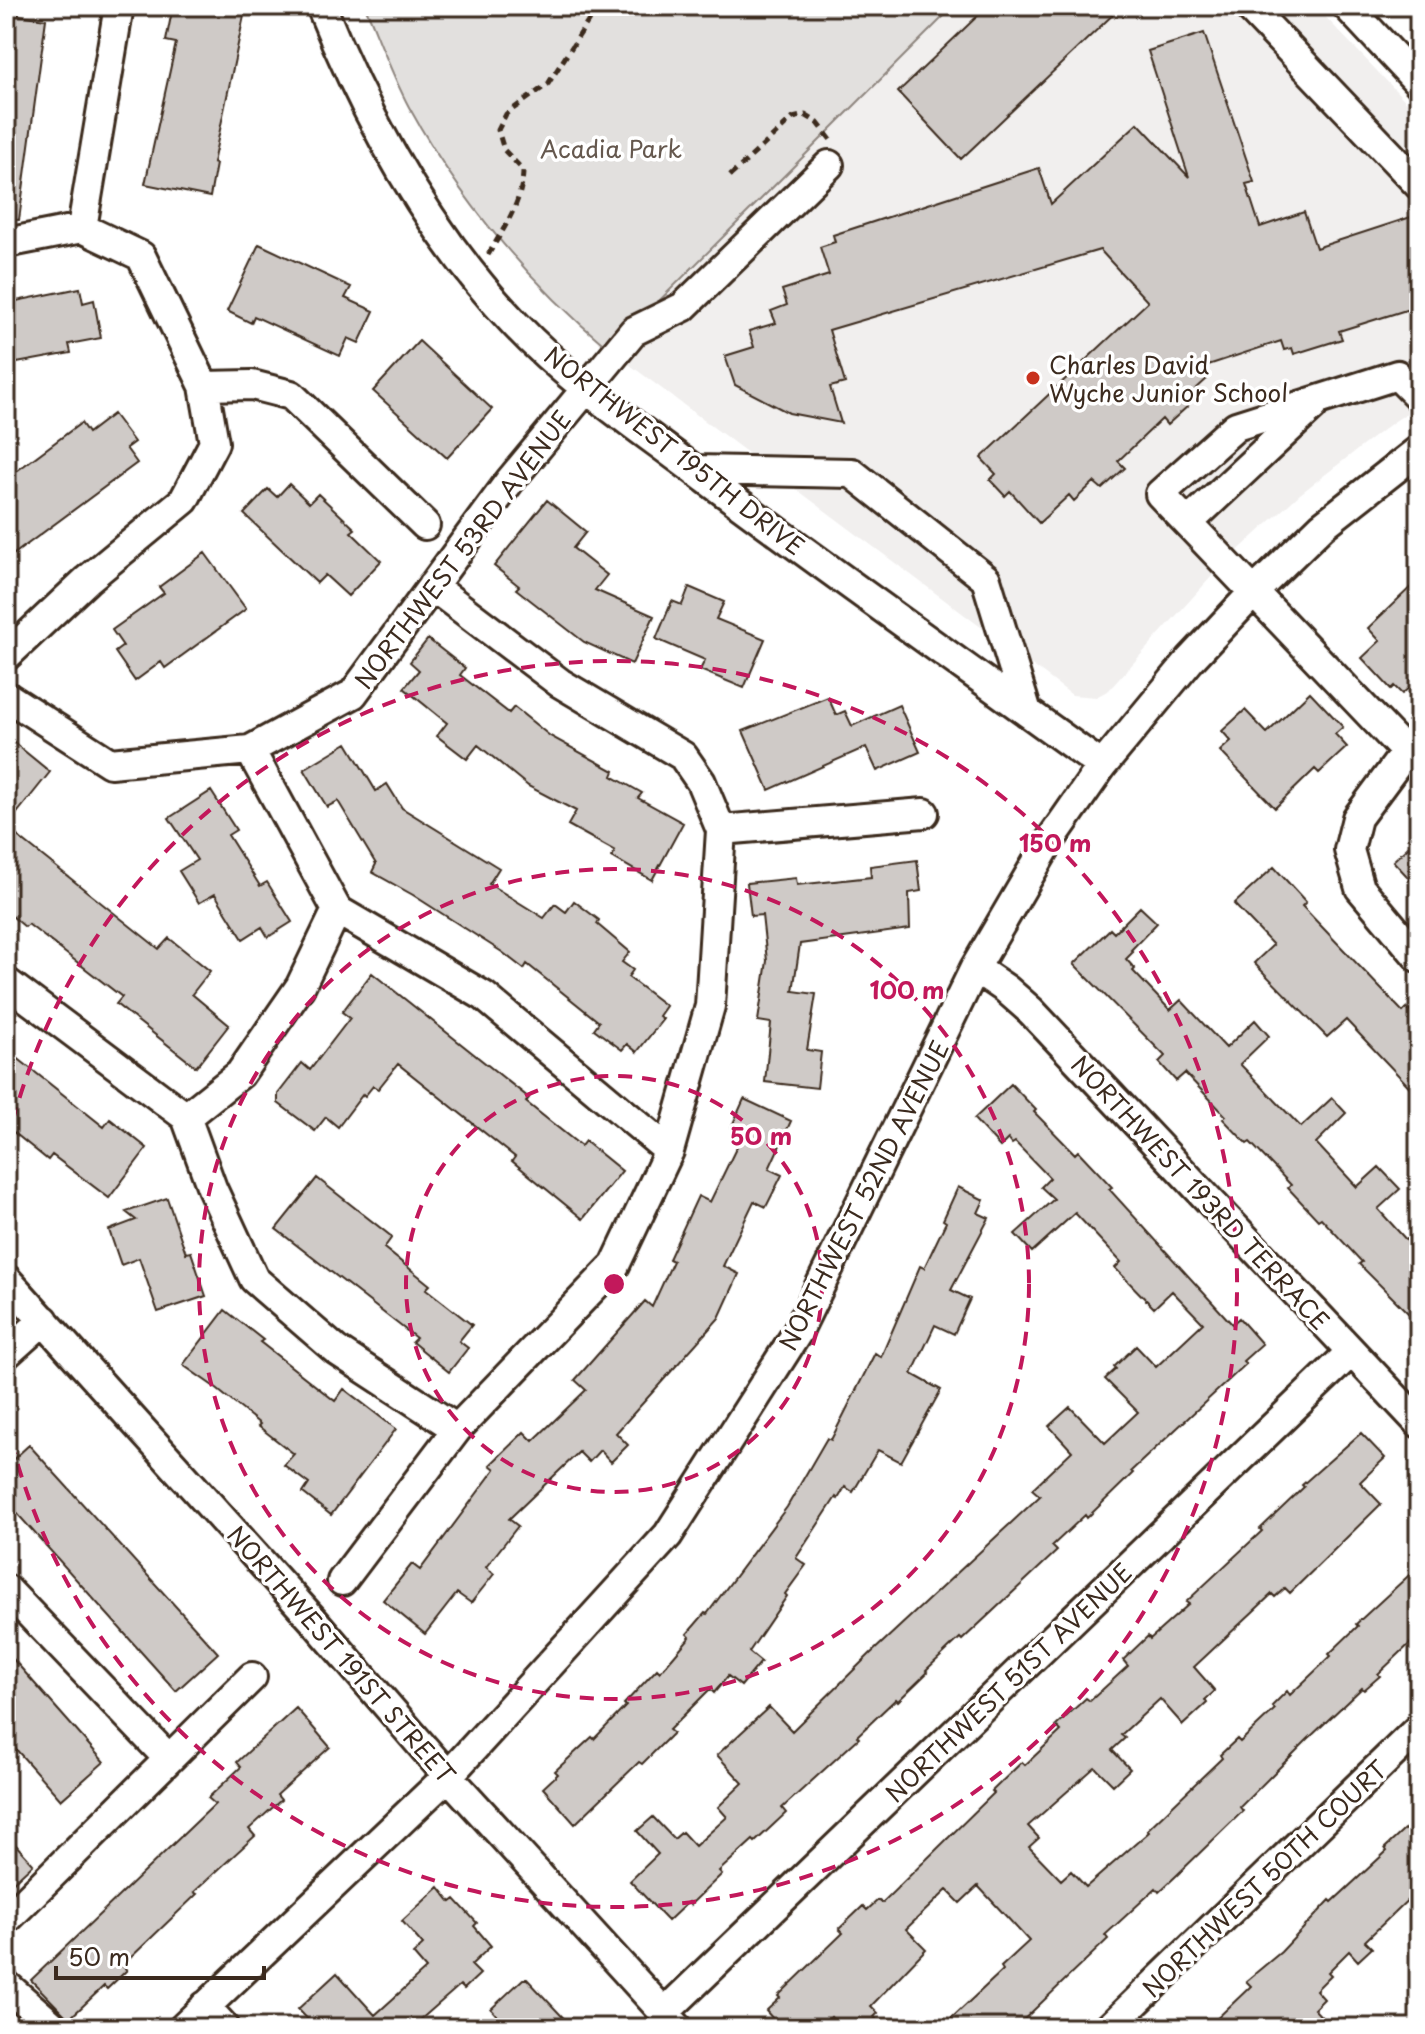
<svg xmlns="http://www.w3.org/2000/svg" width="1425" height="2034" viewBox="0 0 1425 2034" font-family="'Playpen Sans',sans-serif">
<style>
.built{fill:#f1efee}
.green{fill:#e2e0de;stroke:#8e857e;stroke-width:2}
.building{fill:#cfcac7;stroke:#3b2a1e;stroke-width:2}
.lines{fill:none;stroke-linecap:round;stroke-linejoin:round}
.minor-casing{stroke:#3b2a1e;stroke-width:34}
.path{stroke:#3b2a1e;stroke-width:5;stroke-dasharray:8 6;stroke-linecap:butt}
.minor{stroke:#fff;stroke-width:28}
.ring{fill:none;stroke:#c2185b;stroke-width:4;stroke-dasharray:14 10}
.poi-dot{fill:#c8321e;stroke:#fff;stroke-width:3}
.labels{text-anchor:middle;dominant-baseline:central;stroke-width:7;stroke-linejoin:round;paint-order:stroke}
.park-label{font-size:24px;fill:#65584e;stroke:#fff}
.poi-label{font-size:24px;fill:#3b2a1e;stroke:#fff;text-anchor:start}
.street-label{font-size:24px;fill:#3b2a1e;stroke:#fff}
.centre{fill:#c2185b;stroke:#fff;stroke-width:4}
.ring-label{font-size:24px;text-anchor:middle;font-weight:bold;fill:#c2185b;stroke:#fff;stroke-width:7;stroke-linejoin:round;paint-order:stroke}
</style>
<rect width="100%" height="100%" fill="#fff"/>
<filter id="ink" filterUnits="userSpaceOnUse"><feTurbulence type="fractalNoise" baseFrequency=".0125" numOctaves="2"/><feDisplacementMap in="SourceGraphic" scale="16" xChannelSelector="R" yChannelSelector="G"/><feConvolveMatrix kernelMatrix="1 2 1 2 8 2 1 2 1" color-interpolation-filters="sRGB"/></filter>
<g filter="url(#ink)">
<path class="built" d="M954,6H1315L1419,115V405L1392,423L1300,494L1221,566L1109,690L1096,697L1072,695L610,350Z"/>
<path class="green" d="M365,6H954L610,350C529,282 460,200 409,107C392,75 379,39 365,6Z"/>
<path class="building" d="M173,6H246L213,163L216,164L210,197L145,184L176,43L166,41Z
M988,6H1122L961,159L898,92Z
M6,13L46,19L19,220L6,219Z
M1204,33L1254,182L1246,184L1260,227L1304,212L1316,248L1414,216L1419,231V306L1339,331L1342,339L1294,354L1292,348L1284,350L1281,341L1199,368L1208,378L1183,401L1188,406L1167,425L1162,419L1118,461L1125,468L1102,489L1094,482L1074,501L1069,495L1039,523L1010,491L1005,496L990,480L996,474L981,458L1148,302L1100,250L829,330L845,383L830,387L841,423L789,413L735,385L725,356L754,347L749,331L776,323L771,311L787,305L782,290L829,275L820,247L835,242L833,235L1039,168L1051,204L1138,123L1189,177L1148,51Z
M259,244L351,287L345,298L374,311L359,343L348,338L340,356L254,316L251,323L227,311Z
M80,288L83,303L94,300L101,338L69,344L71,353L6,365V303Z
M419,341L492,409L447,458L373,391Z
M113,414L134,442L126,448L137,463L6,560V479L81,423L88,433Z
M289,484L309,503L318,494L355,529L351,532L381,561L348,596L325,575L317,583L244,514L268,489L277,497Z
M547,500L586,532L573,548L607,575L595,590L654,616L632,664L584,642L516,589L519,586L494,566Z
M205,553L246,609L165,668L161,662L135,681L115,652L123,646L112,630L164,593L159,587Z
M1419,579V679L1402,694L1394,686L1391,689L1362,658L1380,641L1368,628Z
M689,587L724,602L716,619L765,639L744,688L700,670L705,660L656,639L672,601L682,605Z
M428,639L465,668L460,675L509,713L514,707L550,736L614,771L612,776L642,793L638,798L683,823L652,880L612,857L615,851L568,825L576,811L528,786L478,745L467,759L437,736L447,723L404,688L419,670L410,662Z
M1310,692L1343,727L1335,734L1347,747L1319,773L1315,769L1275,808L1220,751L1231,741L1222,731L1245,710L1267,733Z
M828,697L836,715L845,711L852,726L899,705L920,752L877,771L866,747L769,790L743,731Z
M6,736L50,772L6,827Z
M347,743L376,791L387,784L402,808L499,868L489,884L544,918L555,904L566,912L574,901L599,920L597,924L630,952L622,962L633,970L628,977L666,1006L659,1016L663,1019L637,1052L627,1044L622,1050L594,1029L599,1022L527,964L524,969L502,952L413,895L372,872L376,864L338,801L327,807L304,769Z
M211,791L236,830L228,835L260,886L267,882L292,922L268,937L262,927L243,939L215,894L199,903L179,871L197,860L169,818Z
M6,827L159,949L169,938L210,971L192,994L229,1025L196,1067L116,1004L122,997L28,924L25,927L6,911Z
M1419,837V889L1393,861Z
M917,860L921,891L909,893L910,929L800,944L793,991L816,994L807,1050L821,1052L817,1088L765,1082L771,1023L758,1021L767,961L762,915L751,916L747,883L796,878L797,885L871,877L870,866Z
M1274,867L1306,902L1302,906L1403,1012L1407,1008L1419,1021V1097L1346,1020L1327,1037L1254,963L1273,945L1234,904Z
M1140,907L1157,923L1131,950L1133,952L1126,959L1135,969L1133,971L1170,1010L1181,1000L1226,1048L1255,1020L1269,1036L1240,1064L1301,1127L1332,1098L1346,1113L1316,1143L1357,1187L1379,1167L1400,1189L1378,1209L1419,1254V1324L1359,1264L1362,1262L1321,1218L1318,1220L1288,1188L1291,1185L1250,1142L1247,1144L1223,1119L1226,1116L1185,1073L1176,1081L1159,1062L1165,1056L1074,964L1110,929L1114,933Z
M372,973L529,1098L526,1102L581,1146L585,1141L622,1171L583,1219L512,1161L515,1157L398,1064L378,1089L373,1086L365,1096L363,1094L338,1127L326,1117L315,1131L278,1103V1094L302,1063L310,1070L350,1018L342,1012Z
M6,1049L104,1127L110,1119L147,1148L109,1198L52,1155L48,1160L6,1126Z
M1011,1084L1036,1110L1034,1112L1075,1154L1078,1151L1112,1187L1109,1189L1232,1324L1239,1318L1262,1344L1243,1361L1246,1364L1131,1471L1133,1473L1087,1518L1085,1515L1052,1546L1057,1551L962,1640L960,1638L926,1670L928,1672L898,1701L896,1699L857,1736L859,1738L782,1808L786,1813L755,1842L753,1840L719,1871L722,1874L690,1905L688,1902L668,1921L630,1881L658,1854L637,1831L653,1817L674,1839L682,1832L695,1846L727,1817L718,1807L743,1783L717,1755L769,1707L792,1731L870,1654L1040,1496L1032,1489L1072,1451L1049,1426L1070,1407L1105,1443L1138,1412L1105,1379L1116,1369L1114,1367L1136,1346L1156,1367L1203,1323L1172,1291L1154,1308L1115,1268L1121,1262L1075,1213L1032,1252L1015,1234L1054,1199L1041,1187L1050,1178L1015,1142L1012,1144L1008,1139L1000,1147L974,1119Z
M744,1099L791,1121L769,1169L782,1175L766,1207L754,1201L723,1266L739,1274L719,1318L616,1433L628,1445L611,1462L600,1450L589,1462L579,1452L509,1519L518,1526L486,1567L494,1574L471,1603L457,1593L425,1634L383,1600L412,1564L420,1570L495,1469L490,1465L524,1432L533,1441L586,1390L575,1380L645,1301L652,1307L673,1261L669,1259L698,1196L710,1202L742,1136V1133L731,1128Z
M317,1178L392,1237L384,1248L430,1285L426,1289L472,1325L459,1341L468,1348L449,1372L412,1342L416,1338L276,1229Z
M958,1187L984,1200L978,1213L989,1218L951,1290L970,1299L954,1334L935,1325L912,1374L941,1390L901,1462L878,1450L853,1492L845,1487L838,1499L836,1497L796,1558L806,1565L785,1594L787,1596L749,1652L761,1662L741,1686L728,1676L714,1693L710,1689L669,1730L673,1733L642,1764L639,1762L575,1824L543,1788L558,1774L555,1771L592,1737L594,1739L626,1706L624,1704L657,1669L660,1672L690,1637L687,1634L705,1613L707,1614L787,1507L827,1438L831,1440L875,1353L881,1357L920,1266L924,1268L946,1222L943,1220Z
M167,1198L186,1253L191,1252L206,1296L158,1312L139,1258L121,1265L109,1230L136,1220L126,1212Z
M225,1310L263,1340L260,1342L335,1401L344,1389L396,1429L331,1515L303,1493L309,1484L284,1465L294,1454L258,1426L260,1424L213,1386L183,1365Z
M1361,1433L1385,1458L1360,1482L1381,1504L1290,1593L1285,1588L1275,1597L1272,1594L1194,1667L1215,1691L1205,1700L1207,1703L1183,1725L1160,1699L1121,1735L1125,1738L1112,1750L1130,1769L1113,1785L1095,1767L1028,1826L1039,1838L1029,1847L1061,1880L1071,1871L1086,1887L1149,1832L1147,1830L1222,1758L1220,1755L1237,1739L1240,1742L1275,1709L1272,1706L1287,1691L1290,1695L1331,1656L1329,1654L1358,1626L1356,1624L1419,1566V1635L1378,1674L1380,1676L1364,1690L1362,1688L1308,1739L1240,1807L1243,1811L1176,1876L1159,1892L1156,1888L1105,1935L1108,1939L1015,2028H941L1003,1970L1001,1967L1029,1941L978,1886L960,1903L947,1890L906,1929L926,1949L871,2006L878,2013L874,2017L885,2028H841L831,2017L820,2028H781L766,2011L780,1998L778,1996L843,1933L839,1929L863,1906L867,1910L878,1900L882,1903L994,1793L992,1791L1022,1762L1025,1765L1061,1731L1056,1726L1086,1698L1090,1701L1128,1666L1123,1660L1148,1636L1150,1639L1189,1604L1186,1602L1262,1531L1260,1529L1304,1487L1302,1485Z
M29,1445L218,1653L176,1691L6,1501V1466Z
M6,1651L104,1762L61,1800L6,1738Z
M296,1708L330,1747L277,1795L281,1800L249,1829L255,1836L194,1892L197,1894L122,1966L127,1970L107,1989L104,1986L69,2019L31,1980L215,1804L208,1798L241,1767L237,1762Z
M1419,1816V1889L1365,1941L1372,1948L1358,1961L1349,1951L1328,1972L1331,1975L1316,1990L1324,1999L1314,2009L1332,2028H1207L1251,1986L1246,1981L1281,1952L1330,1900L1332,1902L1387,1851L1385,1848Z
M6,1834L33,1864L6,1889Z
M439,1887L451,1902L455,1899L477,1923L474,1926L491,1946L471,1965L480,1974L464,1989L460,1985L411,2028H316L298,2009L337,1973L375,2015L426,1969L413,1954L423,1945L402,1921Z
M523,1979H527L573,2028H508L491,2009Z"/>
<g class="lines">
<defs>
<path id="minor" d="M321,6C368,122 429,234 516,325C573,385 644,431 709,481C839,578 971,671 1102,766
M1248,6L1419,185
M1347,6L1419,83
M82,228L119,6
M6,243L82,228L141,256L204,386L214,443L184,500L87,580L6,656
M204,386L252,385L291,395L425,525
M696,470L852,473L986,579L1027,712
M1188,523L1313,406
M6,696L110,763L250,750L353,694L509,482L634,331L683,307L829,165
M1418,741L1406,752L1357,818L1349,850L1360,888L1419,958
M1406,752L1160,494L1236,426L1397,375L1419,397
M721,830L924,813
M337,910L484,996L669,1151
M975,968L1006,989L1031,1011L1419,1423
M6,982L186,1117
M186,1117L240,1074L300,987L337,910L250,750
M186,1117L212,1188L254,1279L336,1350L457,1429
M6,1279L315,1622L448,1776L678,2028
M6,1354L44,1320
M342,1581L457,1429L615,1265L669,1151L710,1006L721,830L701,782L683,756L560,683L432,586
M6,1589L169,1759
M6,1920L252,1677
M6,1985L55,2028
M205,2006L225,2028
M665,2012L1351,1352
M183,2028L448,1776L668,1535L797,1333L975,968L1047,845L1102,766L1190,660L1254,592L1322,526L1419,450
M1109,2028L1419,1728"/>
</defs>
<use href="#minor" class="minor-casing"/>
<path class="path" d="M730,176L793,118L805,115L818,123L831,140
M488,255C504,228 523,201 523,170L504,150L498,130L506,114L548,84L598,6"/>
<use href="#minor" class="minor"/>
</g>
</g>
<g class="ring">
<circle cx="614" cy="1284" r="208"/>
<circle cx="614" cy="1284" r="415"/>
<path d="M7 1144A623 623 0 1 1 7 1424"/>
</g>
<circle class="poi-dot" cx="1033" cy="378" r="8"/>
<g class="labels">
<g class="park-label">
<text x="611" y="148">Acadia Park</text>
</g>
<g class="poi-label">
<text x="1049" y="364">Charles David<tspan x="1049" dy="28">Wyche Junior School</tspan></text>
</g>
<g class="street-label">
<text transform="translate(675 450) rotate(38)">NORTHWEST 195TH DRIVE</text>
<text transform="translate(462 549) rotate(-53)">NORTHWEST 53RD AVENUE</text>
<text transform="translate(1201 1192) rotate(47)">NORTHWEST 193RD TERRACE</text>
<text transform="translate(863 1195) rotate(-63)">NORTHWEST 52ND AVENUE</text>
<text transform="translate(342 1654) rotate(49)">NORTHWEST 191ST STREET</text>
<text transform="translate(1008 1682) rotate(-44)">NORTHWEST 51ST AVENUE</text>
<text transform="translate(1264 1878) rotate(-44)">NORTHWEST 50TH COURT</text>
</g>
</g>
<circle cx="614" cy="1284" r="12" class="centre"/>
<g class="ring-label">
<text x="1055" y="852">150 m</text>
<text x="907" y="999">100 m</text>
<text x="761" y="1145">50 m</text>
</g>
<rect width="1425" height="2034" fill="none" stroke="#fff" stroke-width="32"/>
<rect x="16" y="16" width="1393" height="2002" fill="none" stroke="#3b2a1e" stroke-width="3" filter="url(#ink)"/>
<path d="M56 1966v12h208v-12" fill="none" stroke="#3b2a1e" stroke-width="4"/>
<text x="68" y="1966" font-size="24" fill="#3b2a1e" stroke="#ffffff" stroke-width="6" paint-order="stroke">50 m</text>
</svg>
